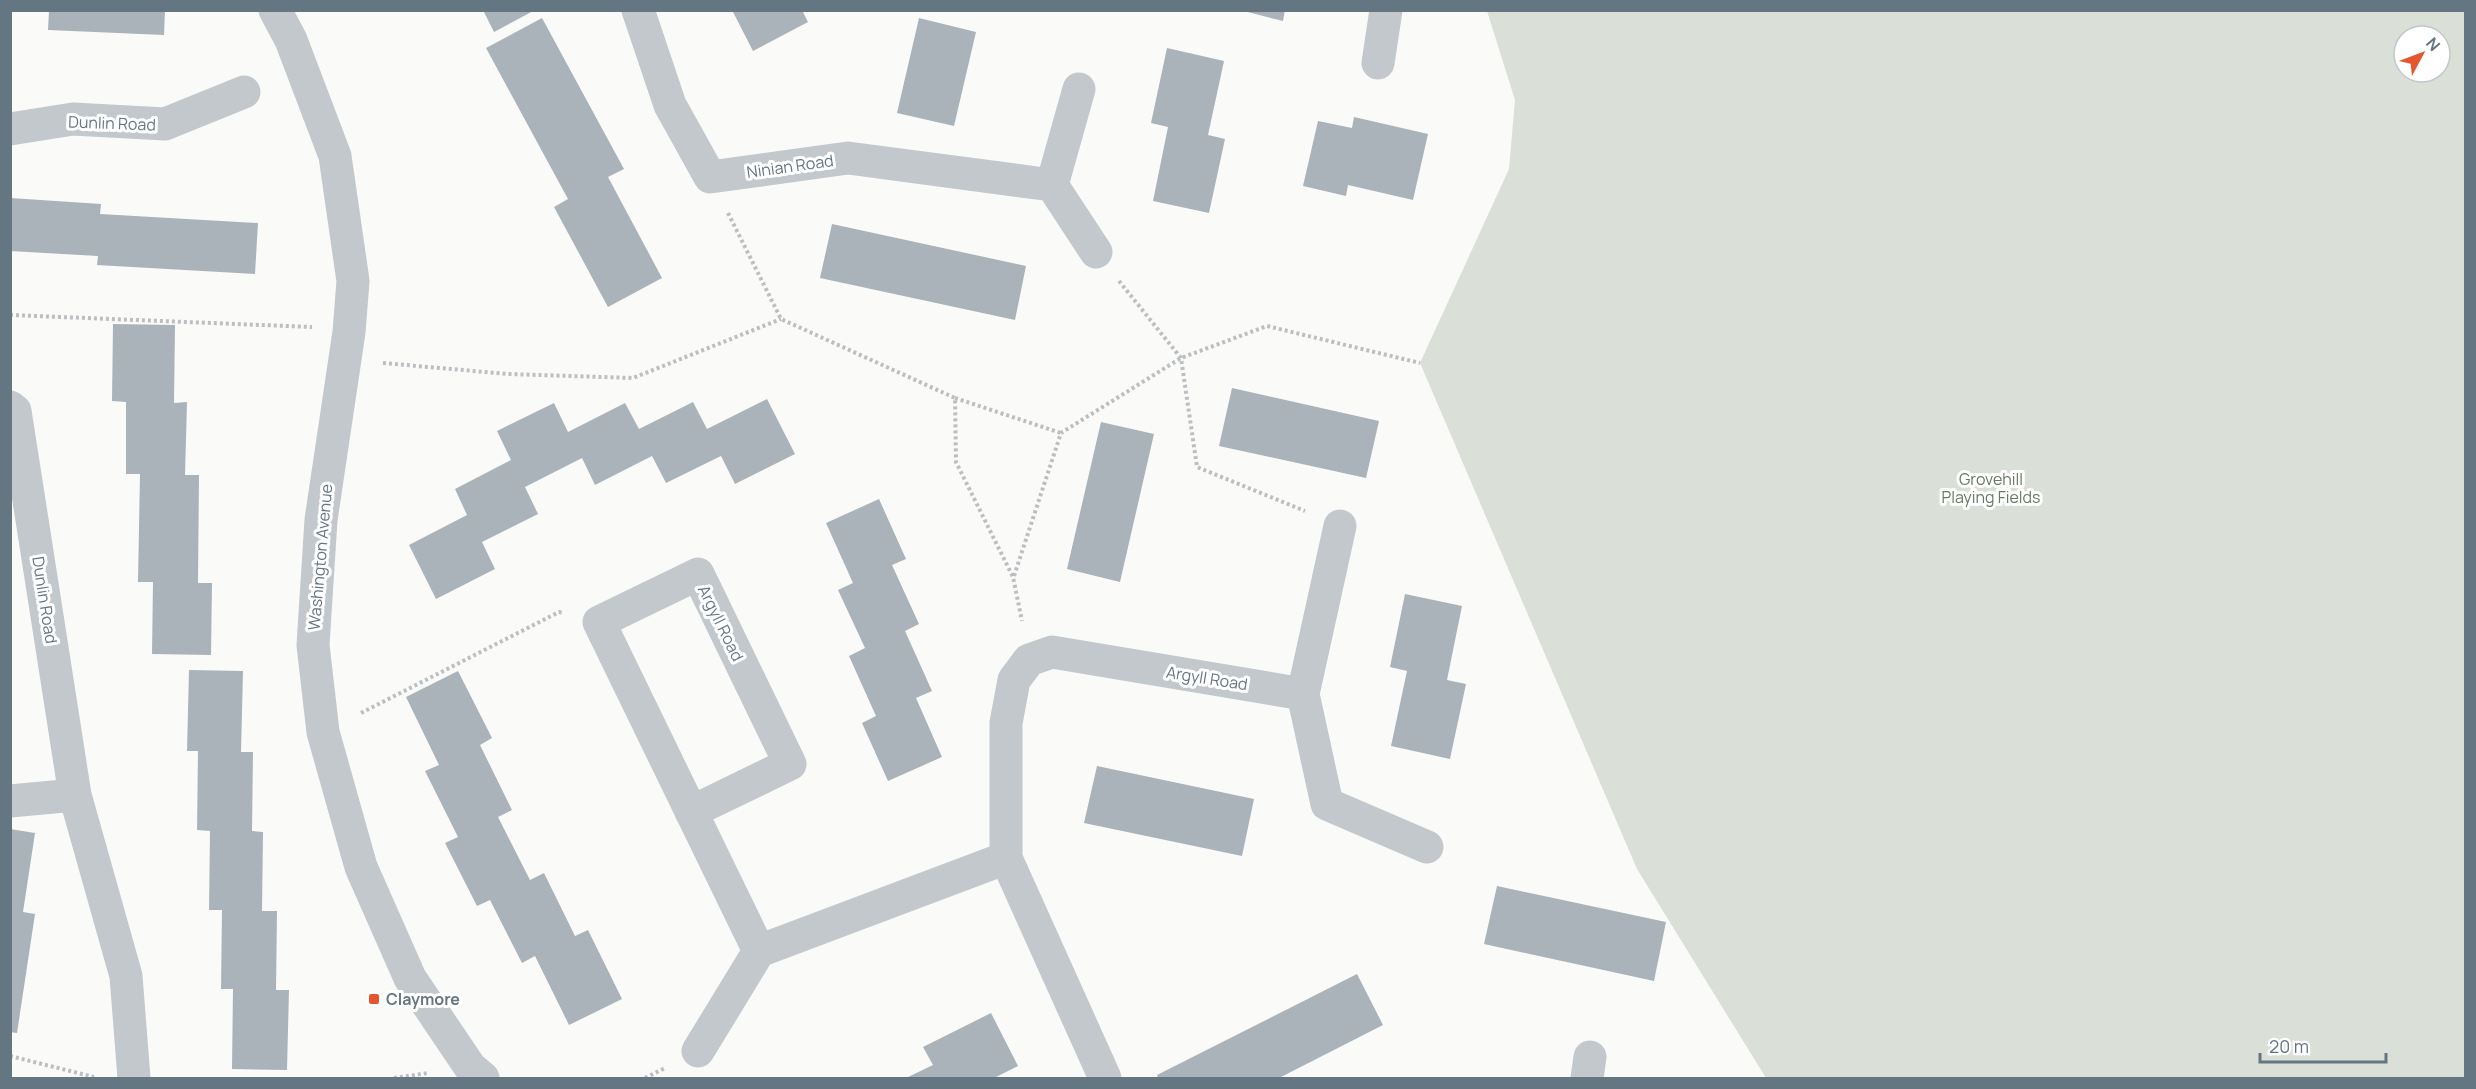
<svg xmlns="http://www.w3.org/2000/svg" width="2476" height="1089" viewBox="0 0 2476 1089" font-family="Manrope,sans-serif">
<style>
.green{fill:#dadfd7;fill-rule:evenodd}
.building{fill:#aab3b9}
.lines{fill:none;stroke-linecap:round;stroke-linejoin:round}
.path{stroke:#bbbfc2;stroke-width:4;stroke-dasharray:3 3;stroke-linecap:butt}
.minor{stroke:#c3c8cc;stroke-width:33}
.poi-dot{fill:#e4572e;stroke:#fff;stroke-width:2}
.labels{text-anchor:middle;dominant-baseline:central;stroke-width:6;stroke-linejoin:round;paint-order:stroke}
.street-label{font-size:16px;fill:#657683;stroke:#fff}
.park-label{font-size:16px;fill:#687a64;stroke:#fff}
.poi-label{font-size:16px;font-weight:bold;fill:#657683;stroke:#fff;text-anchor:start}
</style>
<rect width="100%" height="100%" fill="#fafaf8"/>
<path class="green" d="M1487,11H2465V1078H1766L1637,869L1420,363L1509,169L1515,100ZM2404,36H2440V72H2404Z"/>
<path class="building" d="M49,10H165L164,35L48,30Z
M483,10H535L494,32Z
M732,10H802L808,22L753,51Z
M1240,10H1285L1283,21Z
M542,18L624,169L608,177L662,278L608,307L554,207L568,199L486,48Z
M919,18L976,32L954,126L897,113Z
M1167,48L1224,61L1208,135L1225,139L1209,213L1153,201L1168,127L1151,123Z
M1354,117L1428,134L1413,200L1348,185L1346,196L1303,186L1318,121L1352,128Z
M10,198L101,204L100,214L258,223L255,274L97,265L98,256L10,251Z
M832,224L1026,266L1015,320L820,278Z
M113,324L175,325L174,403L187,402L185,475H199L198,583H212L211,655L152,654L153,582H138L140,474H126V402L112,401Z
M1232,388L1379,421L1366,478L1219,446Z
M767,399L795,454L735,484L721,456L666,483L652,456L595,485L582,458L525,487L538,514L482,542L495,569L436,599L409,545L467,515L455,489L511,460L497,431L554,403L568,432L625,403L639,429L693,402L707,429Z
M1101,422L1154,434L1120,582L1067,569Z
M879,499L906,559L892,565L919,624L905,631L932,691L916,698L942,757L888,781L862,723L876,716L849,656L865,648L838,590L853,583L826,523Z
M1405,594L1462,606L1447,680L1466,684L1450,759L1391,746L1407,671L1390,667Z
M189,670L243,671L241,752H253L252,831L263,832L262,911H277L276,990H289L287,1070L232,1069L233,989H221L222,910H209L210,831L197,830L198,751H187Z
M458,671L492,738L480,745L512,810L498,817L530,880L544,873L575,936L588,930L622,999L569,1025L535,956L522,963L490,900L477,906L445,843L458,837L425,771L439,765L406,697Z
M1097,766L1254,799L1242,856L1084,823Z
M10,829L35,833L23,912L35,914L17,1033L10,1032Z
M1497,886L1666,922L1654,981L1484,944Z
M1357,974L1383,1025L1279,1078H1158L1157,1075Z
M991,1013L1018,1066L994,1078H906L933,1065L923,1047Z"/>
<g class="lines">
<path class="path" d="M728,213L781,319L955,398L956,462L1013,577L1022,621
M1119,281L1181,358L1197,467L1305,511
M10,315L312,327
M383,363L508,374L633,378L781,319
M955,398L1061,433
M1014,576L1061,433L1181,358L1267,326L1420,363
M361,713L559,612L563,613
M10,1056L94,1077
M394,1078L428,1073
M645,1078L665,1068"/>
<path class="minor" d="M275,10L291,40L335,156L353,281L349,332L321,520L313,645L323,732L361,867L410,978L470,1067L483,1078
M638,10L670,105L710,177L848,158L1052,185
M1378,63L1386,10
M1079,89L1052,185L1096,252
M10,129L73,119L165,124L244,92
M10,407L15,411L75,795L126,976L134,1078
M1340,526L1303,694L1327,804L1427,847
M10,801L75,795
M691,812L790,764L698,574L599,622L759,951L1006,858
M698,1051L759,951
M1105,1078L1006,858V723L1014,680L1029,660L1052,652L1303,694
M1587,1078L1590,1057"/>
</g>
<rect class="poi-dot" x="368" y="993" width="12" height="12" rx="3"/>
<g class="labels">
<g class="street-label">
<text transform="translate(112 123) rotate(2)">Dunlin Road</text>
<text transform="translate(790 166) rotate(-8)">Ninian Road</text>
<text transform="translate(320 557) rotate(-85)">Washington Avenue</text>
<text transform="translate(45 600) rotate(81)">Dunlin Road</text>
<text transform="translate(721 623) rotate(64)">Argyll Road</text>
<text transform="translate(1207 678) rotate(9)">Argyll Road</text>
</g>
<g class="park-label">
<text x="1991" y="479">Grovehill<tspan x="1991" dy="18">Playing Fields</tspan></text>
</g>
<g class="poi-label">
<text x="386" y="999">Claymore</text>
</g>
</g>
<rect width="2476" height="1089" fill="none" stroke="#657683" stroke-width="24"/>
<g transform="translate(2422 54) rotate(49)"><circle r="28" fill="#ffffff" stroke="#c1c8cd" stroke-width="1.5"/>
<path d="M0-4.5L10 22L0 15L-10 22Z" fill="#e4572e"/>
<text y="-9" font-size="16" font-weight="bold" text-anchor="middle" fill="#657683">N</text>
</g>
<path d="M2260 1053v9h126v-9" fill="none" stroke="#657683" stroke-width="3"/>
<text x="2269" y="1053" font-size="18" fill="#657683" stroke="#ffffff" stroke-width="4.5" paint-order="stroke">20 m</text>
</svg>
